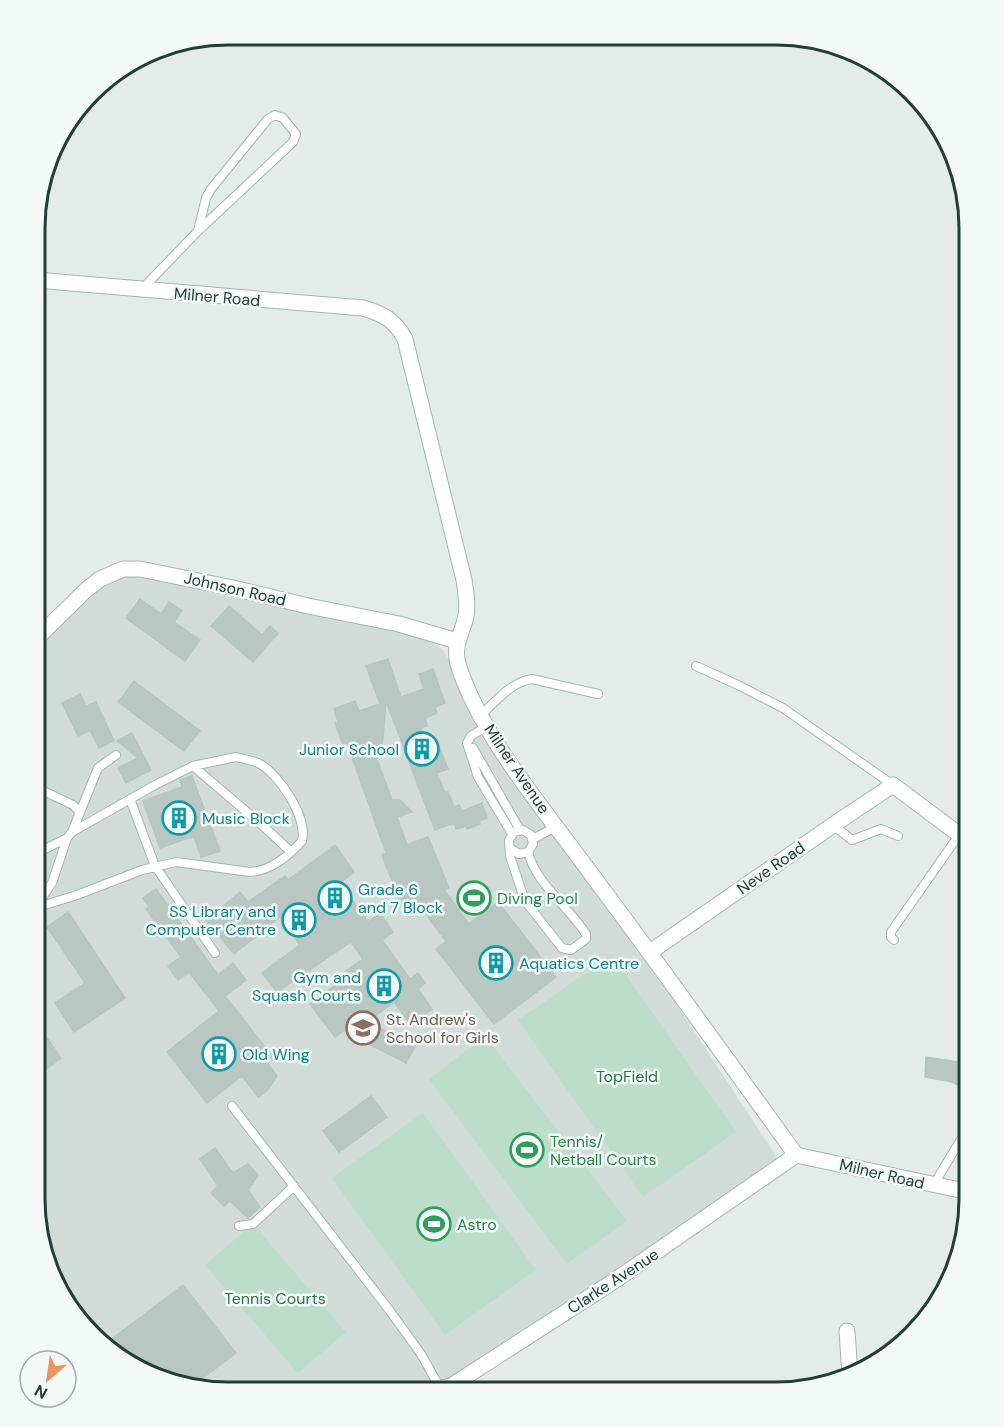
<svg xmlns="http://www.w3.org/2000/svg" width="1004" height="1427" viewBox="0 0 1004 1427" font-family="'DM Sans',sans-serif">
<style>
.built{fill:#d1dcd8}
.green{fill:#bcddc9}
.water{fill:#8cbed0}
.building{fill:#b8c7c2;stroke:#b5c6c1;stroke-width:1.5}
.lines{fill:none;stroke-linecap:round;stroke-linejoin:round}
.service-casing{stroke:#a6b4b1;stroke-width:10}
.minor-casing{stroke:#a6b4b1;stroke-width:17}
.service{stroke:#fff;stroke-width:8}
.minor{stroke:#fff;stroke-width:15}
.labels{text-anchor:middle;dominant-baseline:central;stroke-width:5;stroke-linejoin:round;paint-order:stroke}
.street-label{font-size:16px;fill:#233d39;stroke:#f3f9f7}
.culture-label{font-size:16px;fill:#0d838f;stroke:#f3f9f7;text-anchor:start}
.leisure-label{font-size:16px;fill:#27864d;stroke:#f3f9f7;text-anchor:start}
.education-label{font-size:16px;fill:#785e54;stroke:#f3f9f7;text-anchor:start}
.park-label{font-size:16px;fill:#2e7350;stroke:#f3f9f7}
.rim{fill:none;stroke:#233d39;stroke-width:3}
</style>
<rect width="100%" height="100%" fill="#e3ece9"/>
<path class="built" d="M129,575L155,577L216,594L400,630L426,637L444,651L460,680L650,964L780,1162L437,1392L203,1391L110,1353L54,1284L35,1200V649L89,593L112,577Z"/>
<path class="green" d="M612,955L736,1132L643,1197L518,1020Z
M485,1036L627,1221L567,1264L429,1079Z
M423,1113L536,1270L445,1335L332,1178Z
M253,1224L346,1332L298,1373L205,1265Z"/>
<path class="water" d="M474,882L489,902L474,915L458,894Z"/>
<path class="building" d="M140,599L161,614L169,602L182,611L174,622L200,640L185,661L126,618Z
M229,606L262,635L270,626L278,633L253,662L211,626Z
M388,659L401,697L424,689L419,674L433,669L445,703L435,707L437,713L425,718L427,726L421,728L428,748L438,744L448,769L437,773L445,793L448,792L454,807L459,805L462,811L482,803L487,818L479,821L480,824L467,829L466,826L456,829L454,823L435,830L386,701L382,750L376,757L392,800H400L412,812L397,817L407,845L428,837L449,888L444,890L469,924L498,902L556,977L494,1024L436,949L446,941L416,901L402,906L382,855L386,853L347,743L343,745L335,723L338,722L334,709L355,701L359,711L380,704L366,666Z
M134,681L200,731L184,751L118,702Z
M80,694L86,706L96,702L114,741L99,748L90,730L78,736L62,703Z
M132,733L151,770L126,783L118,768L138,758L117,741Z
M192,776L220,851L201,857L194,836L160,848L143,801L182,787L180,780Z
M335,845L354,872L340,883L368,922L380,913L393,932L382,940L410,979L418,973L425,983L418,989L432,1009L411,1025L394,1002L371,1019L367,1014L335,1037L310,1004L342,980L339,976L363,959L351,942L277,992L262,973L300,945L280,917L234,954L206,920L240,892L248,902L285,876L288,880Z
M156,889L218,975L233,963L246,980L225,996L272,1056L266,1061L277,1076L267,1091L258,1097L242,1076L207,1103L167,1052L219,1011L189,972L178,980L168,966L181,957L146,909L149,907L143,898Z
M68,912L125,998L74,1032L55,1003L85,983L47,927Z
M35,1021L61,1058L40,1074L35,1066Z
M378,1027L415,1047L406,1063L369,1044Z
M926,1057L969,1064V1091L952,1082L925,1077Z
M371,1096L387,1117L339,1152L323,1131Z
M215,1148L233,1173L248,1164L258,1175L248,1190L260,1207L248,1218L230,1201L224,1206L211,1193L218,1186L200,1159Z
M183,1285L236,1353L192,1386L128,1360L112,1339Z"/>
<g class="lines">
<defs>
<path id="service" d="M142,289L198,231L293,142L296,134L283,118L275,115L268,119L211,189L206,198L198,231
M696,666L738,685L783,708L893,785
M481,715C496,701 511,682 532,679L598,694
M487,726L471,736L467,743L478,777L512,834
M473,748L520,830
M236,757C243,759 252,760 258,763C279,773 308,818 302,841C289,856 270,871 250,872L176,862L142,870L77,895L35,908L52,883L67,838L72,832L155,785L193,766Z
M193,766L262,825L290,851
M35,787L73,805L80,812
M130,799L155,866L215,953
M833,825L852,840L881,829L898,836
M72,832L98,768L116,755
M533,839L557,826
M511,849L519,854L528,852L533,844L531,835L523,830L514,832L509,840L510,856L525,901L562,948L571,950L586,939V934C569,907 536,884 528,852
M35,854L67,838
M894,940L891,937V932L959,835
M232,1106L390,1311L421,1354L440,1388
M934,1184L969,1126
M239,1226L253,1224L294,1186"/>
<path id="minor" d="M36,280L363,308C383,314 395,320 405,339L464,580C466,592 468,604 466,616C462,634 453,645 458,664C480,736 548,814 592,875C661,967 728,1061 796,1155
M35,640L86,590L100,579L123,569H140L233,588L308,606L399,624L457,641
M650,952L833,825L893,785L969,842
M796,1155L969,1192
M847,1331L850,1375
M423,1392L451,1386L614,1281L796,1155"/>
</defs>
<use href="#service" class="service-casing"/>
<use href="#minor" class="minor-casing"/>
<use href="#service" class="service"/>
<use href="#minor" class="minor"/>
</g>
<defs>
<symbol id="building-ring" viewBox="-11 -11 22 22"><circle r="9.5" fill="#f3f9f7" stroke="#0f9aa8" stroke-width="1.5"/><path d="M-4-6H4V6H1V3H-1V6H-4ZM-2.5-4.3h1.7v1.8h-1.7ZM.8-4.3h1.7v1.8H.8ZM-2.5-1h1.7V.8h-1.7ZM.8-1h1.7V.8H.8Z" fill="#0f9aa8"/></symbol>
<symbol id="stadium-ring" viewBox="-11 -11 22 22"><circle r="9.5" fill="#f3f9f7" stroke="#2e9e5b" stroke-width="1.5"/><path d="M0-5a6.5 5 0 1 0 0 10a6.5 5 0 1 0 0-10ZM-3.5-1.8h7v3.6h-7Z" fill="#2e9e5b"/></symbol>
<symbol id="school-ring" viewBox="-11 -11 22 22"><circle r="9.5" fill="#f3f9f7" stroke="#8d6e63" stroke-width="1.5"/><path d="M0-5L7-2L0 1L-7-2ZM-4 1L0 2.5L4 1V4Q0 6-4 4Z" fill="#8d6e63"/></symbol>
</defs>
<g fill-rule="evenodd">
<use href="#building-ring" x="403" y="730" width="38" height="38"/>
<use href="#building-ring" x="160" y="799" width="38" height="38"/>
<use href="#building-ring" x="316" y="879" width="38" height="38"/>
<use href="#stadium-ring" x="455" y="879" width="38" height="38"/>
<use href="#building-ring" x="280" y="901" width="38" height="38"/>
<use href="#building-ring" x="477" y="944" width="38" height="38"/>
<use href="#building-ring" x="365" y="967" width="38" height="38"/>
<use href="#school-ring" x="344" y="1009" width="38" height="38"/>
<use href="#building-ring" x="200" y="1035" width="38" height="38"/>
<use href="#stadium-ring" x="508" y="1131" width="38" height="38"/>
<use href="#stadium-ring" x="415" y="1205" width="38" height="38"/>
</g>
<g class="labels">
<g class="street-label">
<text transform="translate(217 297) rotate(5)">Milner Road</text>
<text transform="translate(235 589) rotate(13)">Johnson Road</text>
<text transform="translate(517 769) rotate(56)">Milner Avenue</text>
<text transform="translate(771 868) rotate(-35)">Neve Road</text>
<text transform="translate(882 1174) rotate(13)">Milner Road</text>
<text transform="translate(613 1281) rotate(-33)">Clarke Avenue</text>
</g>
<g class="culture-label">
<text x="399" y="749" text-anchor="end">Junior School</text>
<text x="202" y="818">Music Block</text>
<text x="358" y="889">Grade 6<tspan x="358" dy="18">and 7 Block</tspan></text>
<text x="276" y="911" text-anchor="end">SS Library and<tspan x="276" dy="18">Computer Centre</tspan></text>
<text x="519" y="963">Aquatics Centre</text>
<text x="361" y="977" text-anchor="end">Gym and<tspan x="361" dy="18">Squash Courts</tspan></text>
<text x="242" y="1054">Old Wing</text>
</g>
<g class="leisure-label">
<text x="497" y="898">Diving Pool</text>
<text x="550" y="1141">Tennis/<tspan x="550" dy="18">Netball Courts</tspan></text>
<text x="457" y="1224">Astro</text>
</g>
<g class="education-label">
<text x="386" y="1019">St. Andrew's<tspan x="386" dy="18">School for Girls</tspan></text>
</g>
<g class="park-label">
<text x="627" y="1076">TopField</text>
<text x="275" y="1298">Tennis Courts</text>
</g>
</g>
<path d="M0 0H1004V1427H0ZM228 45H776A183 183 0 0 1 959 228V1199A183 183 0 0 1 776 1382H228A183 183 0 0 1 45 1199V228A183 183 0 0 1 228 45Z" fill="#f3f9f7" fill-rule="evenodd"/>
<path class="rim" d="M228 45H776A183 183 0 0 1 959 228V1199A183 183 0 0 1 776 1382H228A183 183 0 0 1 45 1199V228A183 183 0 0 1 228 45Z"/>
<g transform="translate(48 1379) rotate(209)"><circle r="28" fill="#f3f9f7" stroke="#a0aeab" stroke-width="1.5"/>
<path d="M0-4.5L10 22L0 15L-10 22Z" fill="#ee925f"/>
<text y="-9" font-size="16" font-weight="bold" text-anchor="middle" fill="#233d39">N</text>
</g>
</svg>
